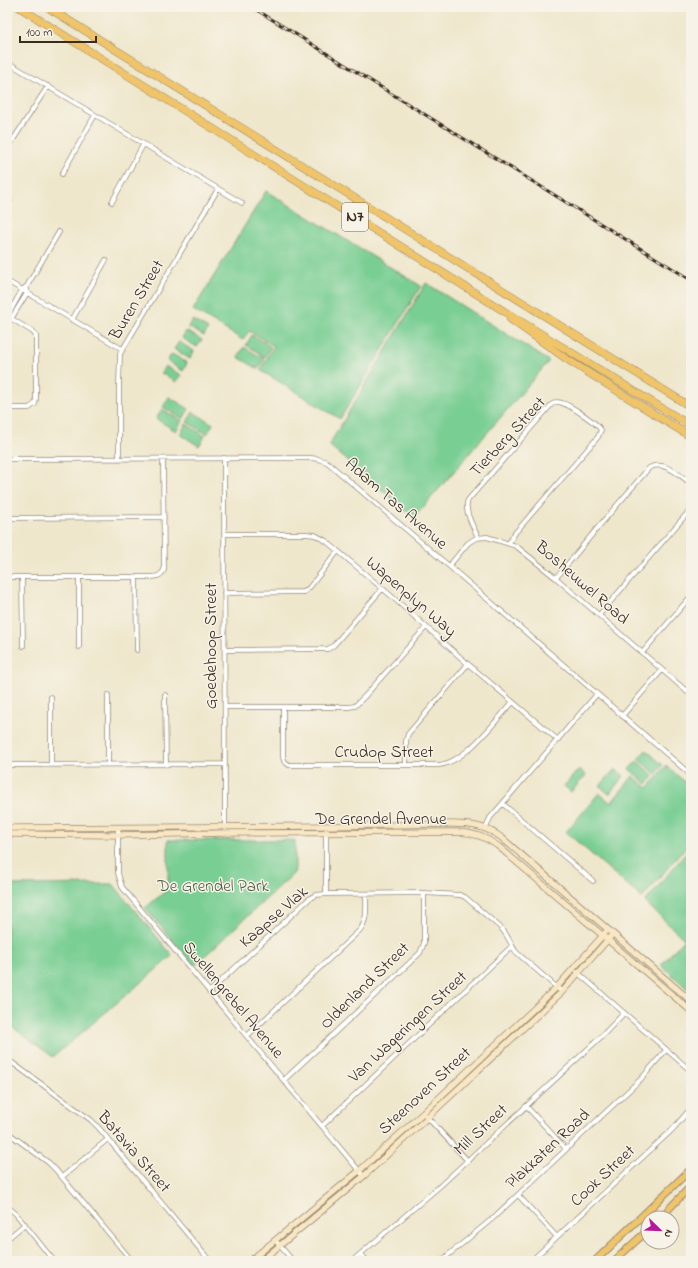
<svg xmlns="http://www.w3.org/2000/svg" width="698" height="1268" viewBox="0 0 698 1268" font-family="'Indie Flower',sans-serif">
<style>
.green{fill:#78ce93;stroke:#5a7c58}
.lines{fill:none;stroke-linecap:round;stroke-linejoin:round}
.street-casing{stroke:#958875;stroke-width:5.5}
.secondary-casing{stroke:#958875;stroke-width:7}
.primary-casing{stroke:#958875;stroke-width:8}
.highway-casing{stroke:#958875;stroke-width:8}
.street{stroke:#fff;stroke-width:4}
.secondary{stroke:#f9e7c3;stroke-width:5.5}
.primary{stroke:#f0c469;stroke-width:6}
.highway{stroke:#f0c469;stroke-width:7}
.rail-casing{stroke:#3b2a1e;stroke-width:3}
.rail{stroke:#f7f3e8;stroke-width:1.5;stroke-dasharray:4.5;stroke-linecap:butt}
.labels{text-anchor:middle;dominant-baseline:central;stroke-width:3;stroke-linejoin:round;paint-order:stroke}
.shield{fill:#f7f3e8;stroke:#73665b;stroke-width:1}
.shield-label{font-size:16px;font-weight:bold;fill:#3b2a1e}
.street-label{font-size:17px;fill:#3b2a1e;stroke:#f7f3e8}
.park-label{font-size:17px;fill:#4d5b41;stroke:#f7f3e8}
</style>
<rect width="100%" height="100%" fill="#f7f3e8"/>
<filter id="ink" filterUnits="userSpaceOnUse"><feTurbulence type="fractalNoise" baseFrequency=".025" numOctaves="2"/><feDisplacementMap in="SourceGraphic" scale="8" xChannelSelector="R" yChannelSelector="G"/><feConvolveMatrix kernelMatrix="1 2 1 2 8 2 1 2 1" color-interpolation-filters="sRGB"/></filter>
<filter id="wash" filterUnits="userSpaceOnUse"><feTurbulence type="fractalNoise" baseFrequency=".012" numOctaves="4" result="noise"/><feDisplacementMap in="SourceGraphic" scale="16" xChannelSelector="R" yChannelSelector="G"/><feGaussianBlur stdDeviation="0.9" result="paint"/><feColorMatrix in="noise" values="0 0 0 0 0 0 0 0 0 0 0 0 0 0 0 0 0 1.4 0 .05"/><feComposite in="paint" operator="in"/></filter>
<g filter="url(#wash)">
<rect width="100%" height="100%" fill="#efe7cc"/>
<path class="green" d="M266,191L421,286L340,419L260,370L274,346L249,331L243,340L193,310Z
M426,283L549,361L414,518L329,445Z
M193,320L208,329L204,336L188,327Z
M186,331L202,340L197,347L182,338Z
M252,335L271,347L265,357L246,345Z
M179,342L194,351L190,359L174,349Z
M244,347L264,359L258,369L238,357Z
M172,354L187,363L183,371L167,361Z
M165,366L181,375L176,382L161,373Z
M169,397L189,409L183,419L163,407Z
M162,409L182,421L176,431L156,419Z
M193,412L213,424L207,434L187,422Z
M186,424L205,436L199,446L180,434Z
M646,750L663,765L656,774L638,759Z
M637,761L654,776L647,784L629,769Z
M666,766L691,787V841L642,898L566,832L599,793L611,803L633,776L648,788Z
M579,769L586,775L571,792L564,786Z
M615,769L624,776L609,794L600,786Z
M168,840H295V869L294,873L194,966L145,908L168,889Z
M691,847V992L661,965L684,939L645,902Z
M113,884L172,955L171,957L53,1057L7,1023V885Z"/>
</g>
<g filter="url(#ink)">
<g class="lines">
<defs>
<path id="street" d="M7,62L242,203
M11,143L48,86
M62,174L95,115
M112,202L143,145
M7,206L10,201
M7,281L122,349
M7,316L33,332L36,336V399L35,404L29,408H7
M7,317L22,290L27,286L59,232
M72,320L106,260
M7,322L11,319L27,293V290
M224,458L225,828
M7,459L311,458L318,459L327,462L449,566L691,775
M119,459V385L120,354L218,189
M7,518L164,517
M224,534H306L315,535L326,541L389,594L468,664L558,740
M478,537C474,528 463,510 468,500L551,405L556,402C556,402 561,402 562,403C570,405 597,423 601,430L598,437L515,533L509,543
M449,566L468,543L476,538L487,537L516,546L556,578L691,695
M7,577H148C155,577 161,577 164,570L163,459
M22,577L23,646
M136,577L137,650
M556,578L600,525L649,468C663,459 680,476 691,483
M224,593L304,592L309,588L338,551
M599,615L691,509
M79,647V577
M225,650L328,649L334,645L382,589
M642,653L691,596
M686,691L691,686
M108,695V764
M165,695L166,765
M225,707H349L355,706L365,696L426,627
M283,708V757L284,761L289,765H439C466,762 495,721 513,702
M622,716L662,670
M406,764V741L408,734L468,664
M7,765L224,764
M51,765V697
M503,804L593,881
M118,827V873L122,887L361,1173
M486,828L490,818L597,694
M326,894L424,893L460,895L465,897L501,928C508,935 511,945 516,952L562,992
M577,972L691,1071
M209,992L310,898L316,895L326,894V831
M247,1036L360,930C368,919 366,907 366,894
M7,1059L91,1120L98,1127L210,1261
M284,1080L420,953L424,943V893
M526,1106L566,1149
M426,1116L468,1161
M322,1126L512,946
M7,1132L49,1163L55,1169L132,1261
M62,1177L108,1139
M518,1195L557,1237
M7,1206L16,1214L54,1261
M7,1239L25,1224
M275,1240L293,1261
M361,1254L367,1261
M352,1261L440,1186L603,1035L624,1013
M441,1261L492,1219L641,1079L666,1050
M531,1261L673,1129L691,1108"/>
<path id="secondary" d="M7,828L326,826L452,824C471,824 486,826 502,838L691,1001
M7,834L118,835L225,833L459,832C474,833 486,837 498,846L691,1011
M250,1261L359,1171L423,1113L557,987L605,933
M261,1261L364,1176L428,1117L562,992L610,937"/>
<path id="primary" d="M660,1218L691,1186
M595,1261L691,1169
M614,1261L648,1230"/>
<path id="highway" d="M19,7L499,308L691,426
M47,7L691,407
M510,319L565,358L691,437"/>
</defs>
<use href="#street" class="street-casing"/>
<use href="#secondary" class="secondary-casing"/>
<use href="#primary" class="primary-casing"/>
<use href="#highway" class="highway-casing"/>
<use href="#street" class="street"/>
<use href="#secondary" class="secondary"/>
<use href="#primary" class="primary"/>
<use href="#highway" class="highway"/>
<defs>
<path id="rail" d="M252,7L691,280"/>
</defs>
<use href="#rail" class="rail-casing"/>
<use href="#rail" class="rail"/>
</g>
</g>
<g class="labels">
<rect class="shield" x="342" y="203" width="26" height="28" rx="3"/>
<g class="shield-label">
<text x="355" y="217">N7</text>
</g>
<g class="street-label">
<text transform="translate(137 300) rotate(-59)">Buren Street</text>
<text transform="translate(508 437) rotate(-47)">Tierberg Street</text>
<text transform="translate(396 504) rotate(41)">Adam Tas Avenue</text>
<text transform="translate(582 583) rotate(41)">Bosheuwel Road</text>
<text transform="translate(411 597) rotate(41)">Wapenplyn Way</text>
<text transform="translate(211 646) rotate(-90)">Goedehoop Street</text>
<text x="384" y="752">Crudop Street</text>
<text x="381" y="819">De Grendel Avenue</text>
<text transform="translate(274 917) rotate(-41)">Kaapse Vlak</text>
<text transform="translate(365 986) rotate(-44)">Oldenland Street</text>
<text transform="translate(233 1000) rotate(50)">Swellengrebel Avenue</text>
<text transform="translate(408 1027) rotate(-43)">Van Wageringen Street</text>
<text transform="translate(425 1091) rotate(-43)">Steenoven Street</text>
<text transform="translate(481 1130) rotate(-43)">Mill Street</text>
<text transform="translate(548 1149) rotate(-43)">Plakkaten Road</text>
<text transform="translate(134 1152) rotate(49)">Batavia Street</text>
<text transform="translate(603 1176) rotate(-43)">Cook Street</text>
</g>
<g class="park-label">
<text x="213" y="886">De Grendel Park</text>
</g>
</g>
<rect width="698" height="1268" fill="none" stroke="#f7f3e8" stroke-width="24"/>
<g transform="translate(660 1230) rotate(113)"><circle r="19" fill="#f7f3e8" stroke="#aca397"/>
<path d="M0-3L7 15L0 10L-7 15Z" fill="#b5179e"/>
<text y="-6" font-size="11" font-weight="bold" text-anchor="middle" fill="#3b2a1e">N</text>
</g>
<path d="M20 36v6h76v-6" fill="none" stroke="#3b2a1e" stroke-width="2"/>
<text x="26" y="36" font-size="12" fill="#3b2a1e" stroke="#f7f3e8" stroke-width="3" paint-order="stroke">100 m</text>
</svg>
